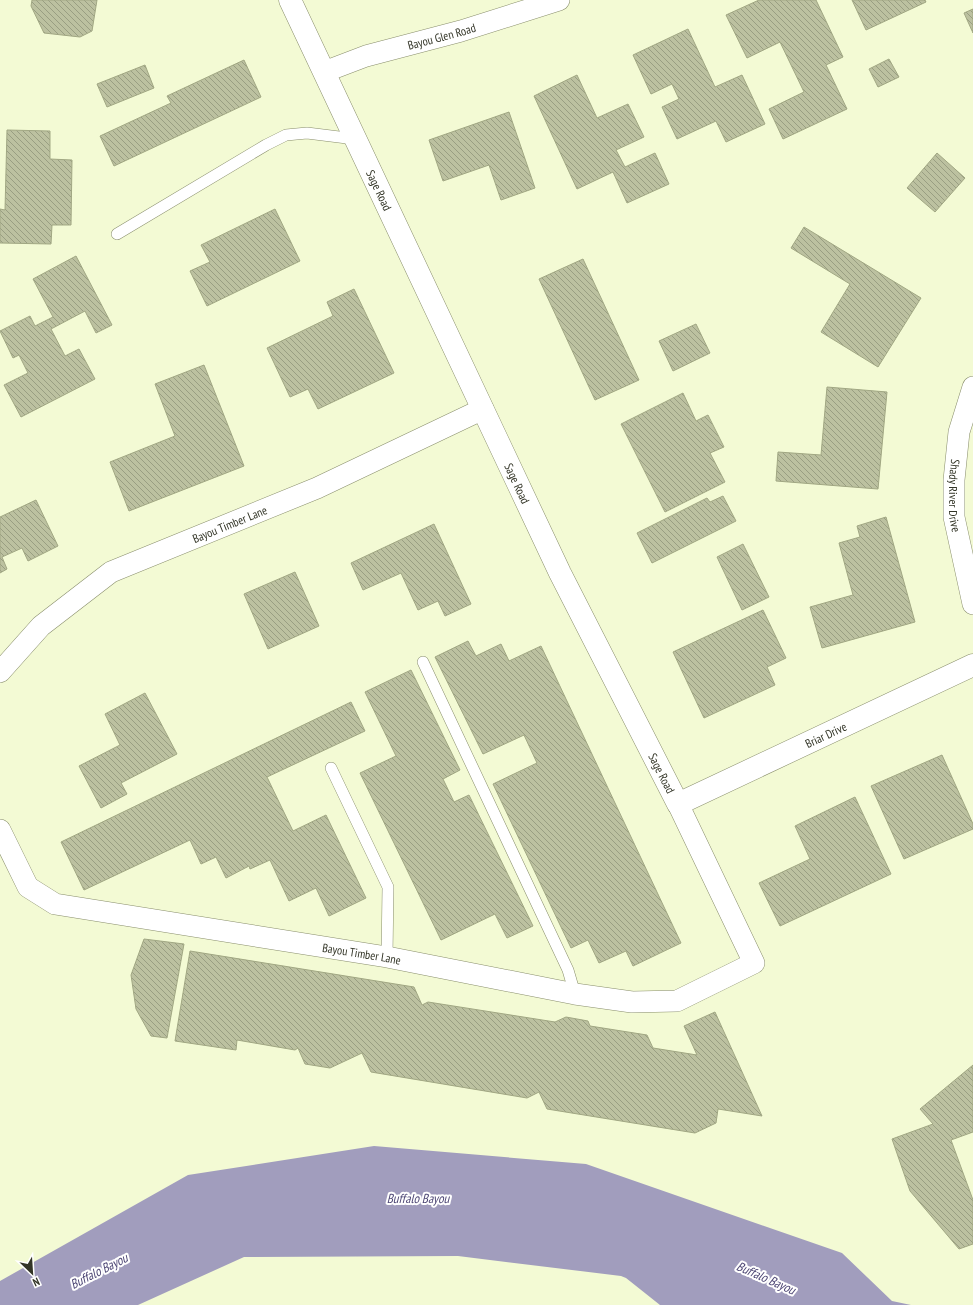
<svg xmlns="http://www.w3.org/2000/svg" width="973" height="1305" viewBox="0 0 973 1305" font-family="'PT Sans Narrow',sans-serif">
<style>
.water{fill:#a19dbd}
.building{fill:url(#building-back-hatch);stroke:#a1a783}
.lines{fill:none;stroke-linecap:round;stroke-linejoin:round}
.service-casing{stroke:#898e6c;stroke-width:12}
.minor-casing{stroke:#898e6c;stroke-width:22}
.tertiary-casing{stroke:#898e6c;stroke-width:23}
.service{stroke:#fff;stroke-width:11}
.minor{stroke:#fff;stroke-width:21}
.tertiary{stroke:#fff;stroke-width:22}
.labels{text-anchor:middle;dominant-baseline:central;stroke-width:4;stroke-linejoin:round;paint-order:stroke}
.street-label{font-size:12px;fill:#333527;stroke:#fff}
.water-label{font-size:13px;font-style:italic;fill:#4e4775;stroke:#fff}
</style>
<defs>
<pattern id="building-back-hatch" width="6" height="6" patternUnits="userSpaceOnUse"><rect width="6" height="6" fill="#bcc1a0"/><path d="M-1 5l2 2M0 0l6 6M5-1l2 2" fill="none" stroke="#999e82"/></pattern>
</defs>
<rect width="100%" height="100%" fill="#f3fad4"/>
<path class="water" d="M374,1146L586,1164L842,1253L892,1301L911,1305H660L626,1278L621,1276L458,1256L244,1257L138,1305H0V1281L188,1175Z"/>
<path class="building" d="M32,0H97L92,31L80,37L44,33L31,6Z
M759,0H816L843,57L826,65L847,109L783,139L769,109L804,92L780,42L747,58L726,15Z
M852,0H925L926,2L866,30Z
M973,9V33L964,13Z
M688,29L715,87L742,75L765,124L726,142L716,121L677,139L662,107L679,99L672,84L651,94L633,55Z
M889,59L899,77L878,87L869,69Z
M244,60L261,97L114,166L100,136L171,103L167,96Z
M145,65L154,88L107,107L97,84Z
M577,75L597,118L628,104L644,137L616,150L625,167L655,153L669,184L627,203L613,172L577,189L534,96Z
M509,112L535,188L501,200L489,165L443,181L429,140Z
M7,130L50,131V159L72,160L71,225H52L51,244L0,243V209L5,210Z
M937,153L965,178L935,212L907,188Z
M275,209L300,261L207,306L190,271L210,262L201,245Z
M804,227L921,298L878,367L821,332L850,284L791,248Z
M76,256L112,325L96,333L85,311L51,329L65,356L79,349L95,379L21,417L4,385L28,373L19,355L13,358L0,331L30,316L35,326L53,317L33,279Z
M583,259L639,380L595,400L539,279Z
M354,289L394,373L318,409L308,389L290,397L267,348L333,316L327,302Z
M696,324L710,353L673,371L659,341Z
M204,365L244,466L129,511L110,462L175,436L155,384Z
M827,387L887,392L878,489L776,481L778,452L821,455Z
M683,393L696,421L708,415L724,447L710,453L725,482L665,512L621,424Z
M723,496L736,521L652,563L637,533L707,498L710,502Z
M36,500L58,546L28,561L22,548L2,557L7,569L0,573V517Z
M886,517L915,622L822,648L810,607L853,595L839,543L860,537L857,526Z
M434,524L471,604L445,616L438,601L418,610L401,573L363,590L351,563Z
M743,544L769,597L742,610L717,557Z
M295,572L319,626L268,649L244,594Z
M763,610L786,658L767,667L775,685L704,718L673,652Z
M468,641L476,656L501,644L509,661L541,646L681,943L633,966L626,951L599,963L588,940L571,948L493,784L537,763L524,735L483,754L435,657Z
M411,670L460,770L443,779L454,802L469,795L533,926L507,938L495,914L441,940L360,773L396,756L365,692Z
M145,693L177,754L121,783L127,794L101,808L79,766L120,745L105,714Z
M351,702L365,731L267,777L293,831L326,815L366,898L329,916L316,888L289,901L270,860L250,869L249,866L226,878L216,857L201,864L190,840L84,890L61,842Z
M942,755L973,824V829L904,859L871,786Z
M855,797L891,874L780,926L759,883L810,859L795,826Z
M144,939L184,944L167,1038L151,1036L136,1009L131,975Z
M190,951L414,987L422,1005L428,1002L555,1022L566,1017L588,1021L590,1026L647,1035L653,1048L697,1055L684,1026L715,1012L762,1116L718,1109L716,1123L695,1133L547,1109L539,1092L527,1098L371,1072L362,1053L330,1068L305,1064L298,1048L295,1050L237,1040L236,1050L175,1041Z
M973,1065V1132L951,1140L973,1200V1244L959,1249L910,1191L892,1139L933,1124L920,1109Z"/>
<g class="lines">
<defs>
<path id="service" d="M117,234L266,145L286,135L307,133L355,139
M423,662L568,970L575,994
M331,768L388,887L387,957"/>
<g id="minor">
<path id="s1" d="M324,72L366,56L461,31L559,0"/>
<path id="s2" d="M973,387L959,432L954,480V517L973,604"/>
<path id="s3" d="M0,672L41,626L111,572L317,488L483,409"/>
<path id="s4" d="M0,830L28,887L55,904L387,957L575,994L632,1002L677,1001L754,963L678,804"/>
</g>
<g id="tertiary">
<path id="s5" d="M290,0L560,573L678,804L973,665"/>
</g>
</defs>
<use href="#service" class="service-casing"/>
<use href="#minor" class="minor-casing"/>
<use href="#tertiary" class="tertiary-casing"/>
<use href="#service" class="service"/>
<use href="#minor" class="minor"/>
<use href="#tertiary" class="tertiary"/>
</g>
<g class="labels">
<g class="street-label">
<text stroke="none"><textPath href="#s1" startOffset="123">Bayou Glen Road</textPath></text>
<text stroke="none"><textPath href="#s5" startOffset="210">Sage Road</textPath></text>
<text stroke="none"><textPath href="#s5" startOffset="534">Sage Road</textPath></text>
<text stroke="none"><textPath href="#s2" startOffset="111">Shady River Drive</textPath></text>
<text stroke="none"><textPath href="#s3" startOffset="278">Bayou Timber Lane</textPath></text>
<text stroke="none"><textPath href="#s5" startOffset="1056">Briar Drive</textPath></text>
<text stroke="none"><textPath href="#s5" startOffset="858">Sage Road</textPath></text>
<text stroke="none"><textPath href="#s4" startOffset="406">Bayou Timber Lane</textPath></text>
</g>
<g class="water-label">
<text x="418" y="1198">Buffalo Bayou</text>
<text transform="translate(99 1271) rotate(-27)">Buffalo Bayou</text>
<text transform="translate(766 1278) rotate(24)">Buffalo Bayou</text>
</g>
</g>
<g transform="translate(32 1273) rotate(155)" stroke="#ffffff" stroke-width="3" paint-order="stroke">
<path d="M0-3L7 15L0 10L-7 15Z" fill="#333527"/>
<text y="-6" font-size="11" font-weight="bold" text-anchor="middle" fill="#333527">N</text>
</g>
</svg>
